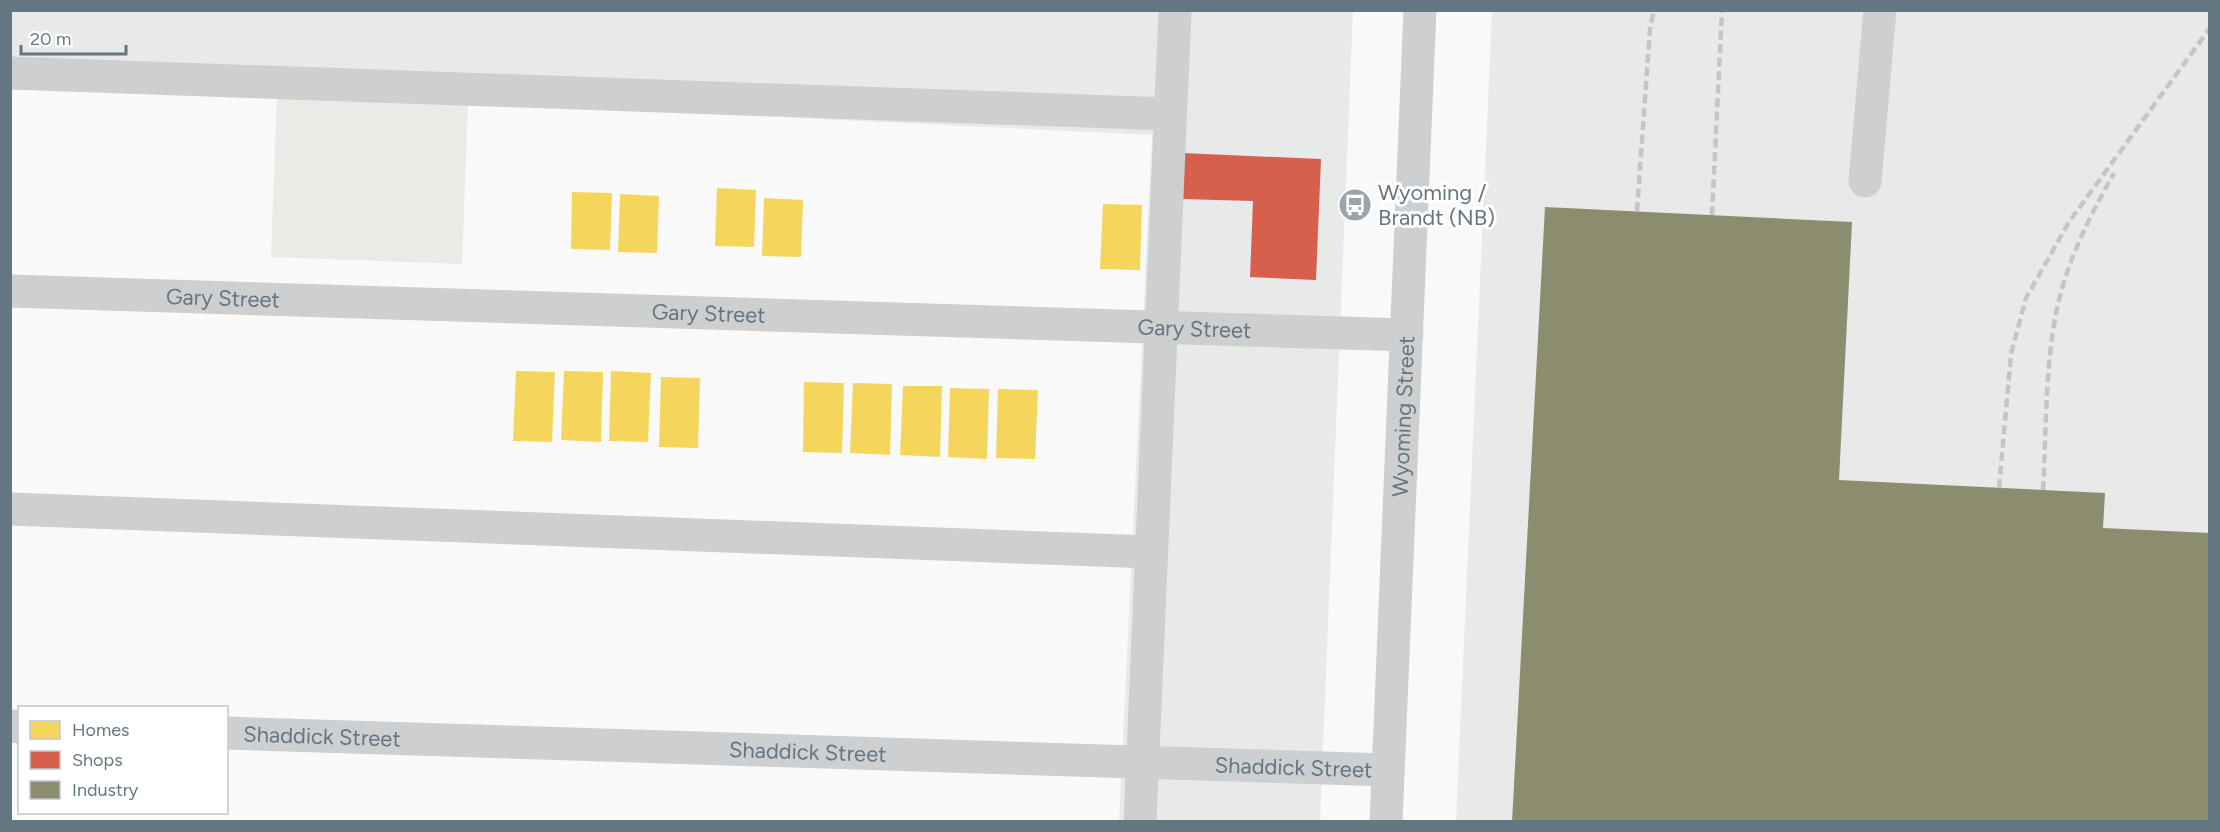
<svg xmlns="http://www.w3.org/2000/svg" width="2220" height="832" viewBox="0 0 2220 832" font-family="Figtree,sans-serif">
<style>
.built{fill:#e8e9e9}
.green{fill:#e8ebe6}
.homes{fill:#f6d55c}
.shops{fill:#d6604d}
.industry{fill:#8c8c6e}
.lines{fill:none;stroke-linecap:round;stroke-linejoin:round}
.minor{stroke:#cecfd0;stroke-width:33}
.rail{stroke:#c3c5c6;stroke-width:4.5;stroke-dasharray:9 4.5;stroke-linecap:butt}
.labels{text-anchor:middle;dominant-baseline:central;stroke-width:6;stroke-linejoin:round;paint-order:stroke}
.poi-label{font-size:22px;fill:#657683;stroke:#fff;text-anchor:start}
.street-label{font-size:22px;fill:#657683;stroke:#fff}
</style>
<rect width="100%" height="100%" fill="#f9f9f9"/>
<path class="built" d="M11,11H1353L1320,821H1119L1152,135L468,102L11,87Z
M1492,11H2209V821L1456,822Z"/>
<path class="green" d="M277,95L468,102L462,264L271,257Z"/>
<path class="homes" d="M717,188L756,190L754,247L715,246Z
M572,192L612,193L610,250L571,249Z
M620,194L659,196L657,253L618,252Z
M764,198L803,200L801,257L762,256Z
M1103,204L1142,205L1140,270L1100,269Z
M516,371L555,372L552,442L513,441Z
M564,371L603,372L601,442L561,440Z
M611,371L651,373L648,442L609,441Z
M661,377L700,378L698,448L659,447Z
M804,382L844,383L842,453L803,452Z
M853,383L892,384L890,455L850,453Z
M903,386H942L940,457L900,455Z
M950,388L989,389L987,459L948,457Z
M998,389L1038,390L1035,459L996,458Z"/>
<path class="shops" d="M1182,153L1321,159L1316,280L1250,277L1253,201L1181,199Z"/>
<path class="industry" d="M1545,207L1852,222L1839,480L2105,493L2103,528L2210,533V822H1512Z"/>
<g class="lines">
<g class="minor">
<path d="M10,73L1170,114"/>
<path d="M1865,181L1880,10"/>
<path id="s1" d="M10,291L1407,335"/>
<path d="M10,509L1151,552"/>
<path d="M10,726L20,727"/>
<path id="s2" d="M226,733L1388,770"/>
<path d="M1140,822L1175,10"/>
<path id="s3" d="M1386,822L1420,10"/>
</g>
<path class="rail" d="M1637,211L1650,29L1654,10
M1712,215L1722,10
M1999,488L2011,354L2026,298L2069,222L2210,28
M2043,490C2047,423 2044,350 2063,285C2075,245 2094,209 2114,173"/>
</g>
<defs>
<symbol id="bus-disc" viewBox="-11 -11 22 22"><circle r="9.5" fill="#99a4ac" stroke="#fff"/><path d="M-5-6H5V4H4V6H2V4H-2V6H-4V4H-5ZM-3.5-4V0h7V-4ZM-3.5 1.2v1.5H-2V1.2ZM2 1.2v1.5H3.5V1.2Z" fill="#fff"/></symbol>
</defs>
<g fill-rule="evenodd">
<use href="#bus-disc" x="1336" y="186" width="38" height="38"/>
</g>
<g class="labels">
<g class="poi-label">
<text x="1378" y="192">Wyoming /<tspan x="1378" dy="25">Brandt (NB)</tspan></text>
</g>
<g class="street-label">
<text stroke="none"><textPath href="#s1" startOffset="213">Gary Street</textPath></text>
<text stroke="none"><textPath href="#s1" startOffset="699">Gary Street</textPath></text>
<text stroke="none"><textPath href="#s1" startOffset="1185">Gary Street</textPath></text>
<text stroke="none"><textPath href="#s3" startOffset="406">Wyoming Street</textPath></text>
<text stroke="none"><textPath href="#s2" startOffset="96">Shaddick Street</textPath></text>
<text stroke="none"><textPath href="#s2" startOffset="582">Shaddick Street</textPath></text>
<text stroke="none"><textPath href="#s2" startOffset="1068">Shaddick Street</textPath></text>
</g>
</g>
<rect width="2220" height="832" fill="none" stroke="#657683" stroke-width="24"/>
<rect x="18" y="706" width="210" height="108" fill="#ffffff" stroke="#c1c8cd" stroke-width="1.5"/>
<rect x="30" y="721" width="30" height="18" fill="#f6d55c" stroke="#c1c8cd" stroke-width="1.5"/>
<text x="72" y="736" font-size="18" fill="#657683">Homes</text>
<rect x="30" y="751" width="30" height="18" fill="#d6604d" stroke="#c1c8cd" stroke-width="1.5"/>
<text x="72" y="766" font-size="18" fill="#657683">Shops</text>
<rect x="30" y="781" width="30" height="18" fill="#8c8c6e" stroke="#c1c8cd" stroke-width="1.5"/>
<text x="72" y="796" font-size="18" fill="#657683">Industry</text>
<path d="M21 45v9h105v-9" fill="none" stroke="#657683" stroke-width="3"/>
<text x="30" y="45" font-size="18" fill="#657683" stroke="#ffffff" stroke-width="4.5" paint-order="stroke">20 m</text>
</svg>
